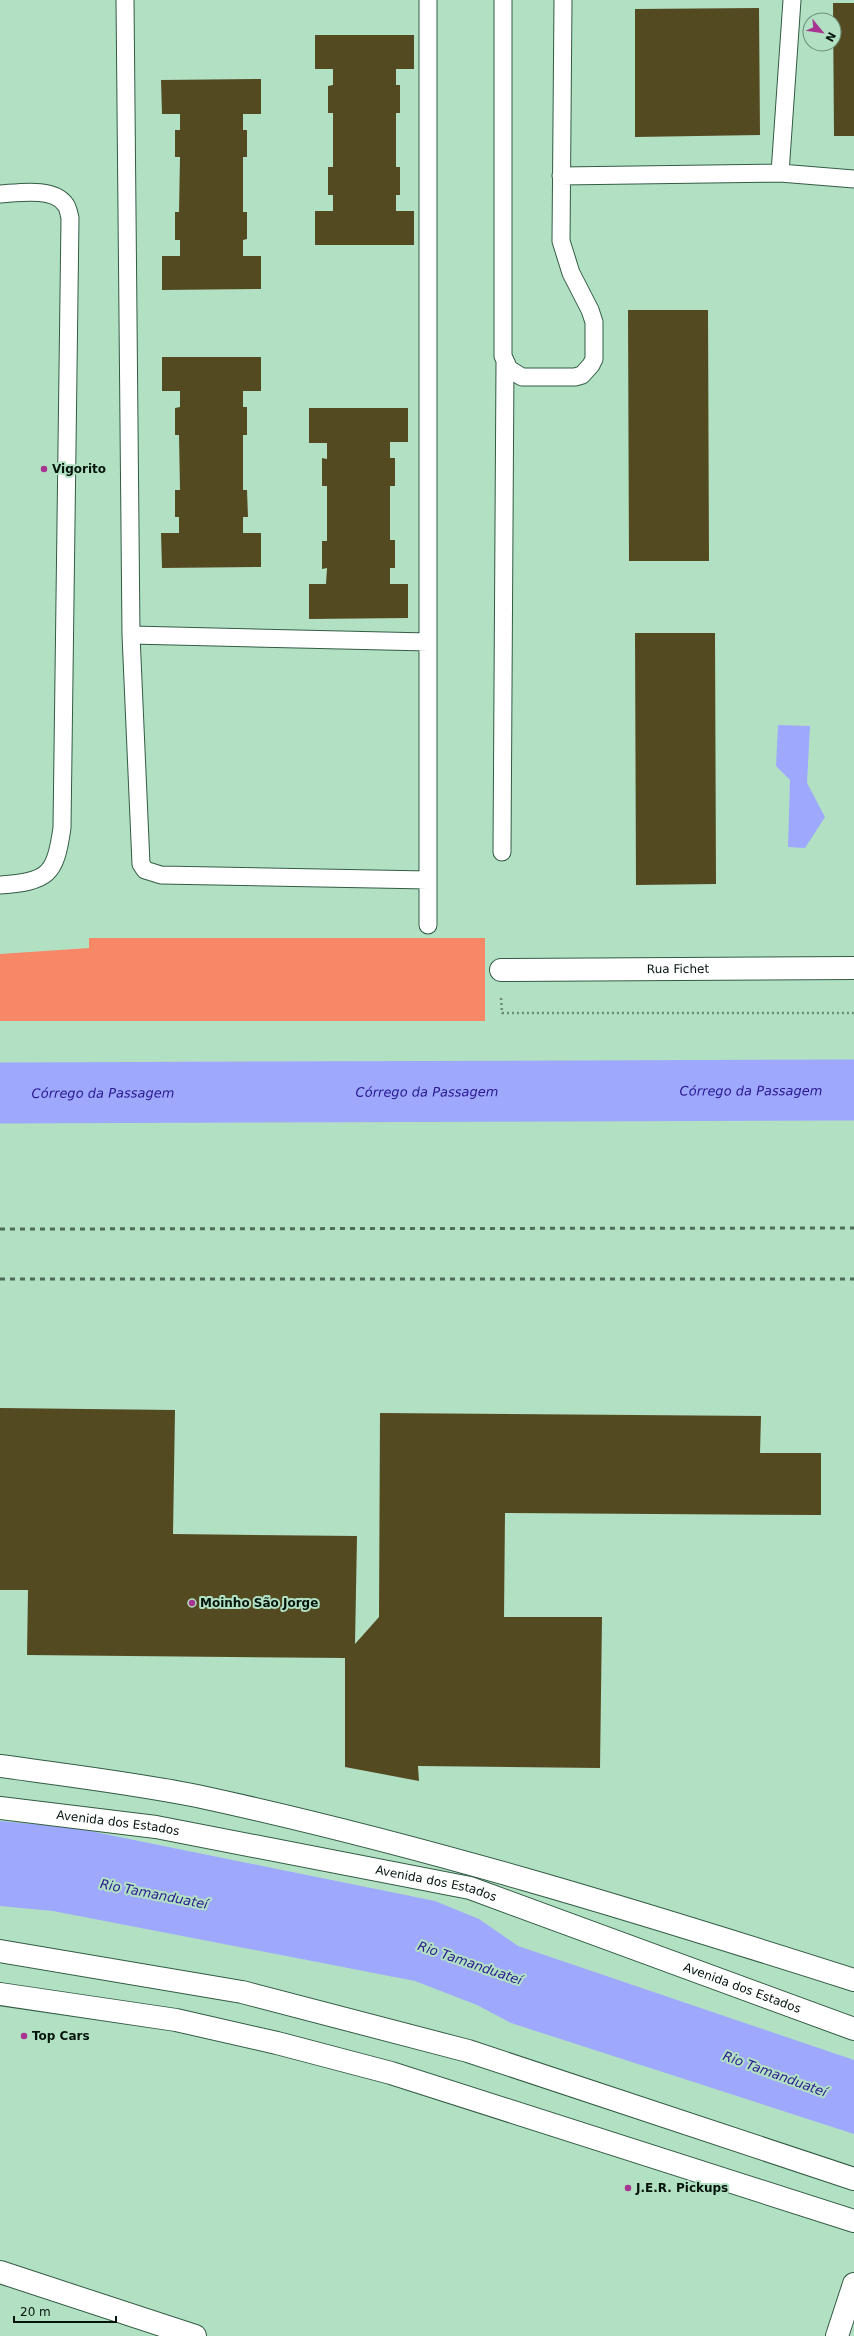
<svg xmlns="http://www.w3.org/2000/svg" width="854" height="2336" viewBox="0 0 854 2336" font-family="'DejaVu Sans',sans-serif">
<style>
.green{fill:#f68868}
.water{fill:#9ea9fd}
.lines{fill:none;stroke-linecap:round;stroke-linejoin:round}
.river{stroke:#9ea9fd;stroke-width:61}
.building{fill:#544a21}
.lane-casing{stroke:#335c44;stroke-width:19}
.street-casing{stroke:#335c44;stroke-width:24}
.highway-casing{stroke:#335c44;stroke-width:24}
.path{stroke:#6b8d78;stroke-width:2.5;stroke-dasharray:2 3;stroke-linecap:butt}
.lane{stroke:#fff;stroke-width:17}
.street{stroke:#fff;stroke-width:22}
.highway{stroke:#fff;stroke-width:22}
.rail{stroke:#4e6a59;stroke-width:3;stroke-dasharray:5 5;stroke-linecap:butt}
.poi-dot{fill:#a73590;stroke:#b2e0c3;stroke-width:1.5}
.labels{text-anchor:middle;dominant-baseline:central;stroke-width:4;stroke-linejoin:round;paint-order:stroke}
.poi-label{font-size:12px;font-weight:bold;fill:#04140b;stroke:#b2e0c3;text-anchor:start}
.street-label{font-size:12px;fill:#04140b;stroke:#b2e0c3}
.water-label{font-size:13px;font-style:italic;fill:#291790;stroke:#b2e0c3}
</style>
<rect width="100%" height="100%" fill="#b2e0c3"/>
<path class="green" d="M89,938H485V1021H0V954L89,948Z"/>
<path class="water" d="M778,725L810,726L807,783L825,817L805,848L788,847L790,780L776,766Z
M0,1821L75,1828L435,1901L479,1919L518,1946L854,2060V2134L511,2023L477,2005L415,1981L53,1911L0,1906Z"/>
<g class="lines">
<path class="river" id="s1" d="M0,1093L854,1090"/>
</g>
<path class="building" d="M833,3H854V136H834Z
M759,8L760,135L635,137V9Z
M315,35H414V69H396V85H400V113H396V167H400V195H396V211H414V245H315V211H333V195H328V167H333V113H328V86L333,85V69H315Z
M261,79V114H243V130H247V157H243V212H247V239L243,240V256H261V289L162,290V256H180V240H175V212H179L180,157H175V130H180V114H162L161,80Z
M628,310H708L709,561H629Z
M162,357H261V391H243V407H247V435H243V490H247L248,517H243V533H261V567L162,568L161,533H179V517H175V490H180L179,435H175V408L180,407V391H162Z
M309,408H408V442H390V458H395V486H390V540H395V568H390V584H408V618L309,619V584H326L327,568L322,569V541H327V486H322V458L327,459V443H309Z
M635,633H715L716,884L636,885Z
M0,1408L175,1410L173,1534L357,1536L355,1644L379,1617L380,1413L761,1416L760,1453H821V1515L505,1513L504,1617H602L600,1768L418,1766L419,1781L345,1767V1658L27,1655L28,1590H0Z"/>
<g class="lines">
<defs>
<path id="lane" d="M125,0L131,635L141,864L145,870L161,875L428,880
M503,0V356L509,369L522,377H575L582,375L591,365L594,359V322L590,310L571,273L561,241L563,0
M780,173L792,0
M561,176L780,173L854,179
M0,194C18,193 53,187 65,204C68,207 69,214 70,218L62,828C55,876 48,881 0,885
M131,635L428,642
M502,852L505,363
M428,925V0"/>
<g id="street">
<path id="s2" d="M501,970L854,968"/>
<path d="M0,2272L195,2336"/>
<path d="M837,2336L854,2284"/>
</g>
<g id="highway">
<path d="M0,1766C66,1775 132,1783 197,1796C420,1844 637,1911 854,1980"/>
<path id="s3" d="M0,1808L156,1827L470,1888L854,2029"/>
<path d="M0,1951L242,1992L468,2051L854,2179"/>
<path d="M0,1994L176,2020L277,2043L391,2073L854,2221"/>
</g>
</defs>
<use href="#lane" class="lane-casing"/>
<use href="#street" class="street-casing"/>
<use href="#highway" class="highway-casing"/>
<path class="path" d="M501,998L502,1013H854"/>
<use href="#lane" class="lane"/>
<use href="#street" class="street"/>
<use href="#highway" class="highway"/>
<path class="rail" d="M0,1229L854,1228
M0,1279H854"/>
</g>
<g class="poi-dot">
<circle cx="44" cy="469" r="4"/>
<circle cx="192" cy="1603" r="4"/>
<circle cx="24" cy="2036" r="4"/>
<circle cx="628" cy="2188" r="4"/>
</g>
<g class="labels">
<g class="poi-label">
<text x="52" y="469">Vigorito</text>
<text x="200" y="1603">Moinho São Jorge</text>
<text x="32" y="2036">Top Cars</text>
<text x="636" y="2188">J.E.R. Pickups</text>
</g>
<g class="street-label">
<text stroke="none"><textPath href="#s2" startOffset="177">Rua Fichet</textPath></text>
<text stroke="none"><textPath href="#s3" startOffset="119">Avenida dos Estados</textPath></text>
<text stroke="none"><textPath href="#s3" startOffset="443">Avenida dos Estados</textPath></text>
<text stroke="none"><textPath href="#s3" startOffset="767">Avenida dos Estados</textPath></text>
</g>
<g class="water-label">
<text stroke="none"><textPath href="#s1" startOffset="751">Córrego da Passagem</textPath></text>
<text stroke="none"><textPath href="#s1" startOffset="427">Córrego da Passagem</textPath></text>
<text stroke="none"><textPath href="#s1" startOffset="103">Córrego da Passagem</textPath></text>
<text transform="translate(154 1894) rotate(11)">Rio Tamanduateí</text>
<text transform="translate(470 1963) rotate(19)">Rio Tamanduateí</text>
<text transform="translate(775 2074) rotate(20)">Rio Tamanduateí</text>
</g>
</g>
<g transform="translate(822 32) rotate(119)"><circle r="19" fill="#b2e0c3" stroke="#6c8e79"/>
<path d="M0-3L7 15L0 10L-7 15Z" fill="#a73590"/>
<text y="-6" font-size="11" font-weight="bold" text-anchor="middle" fill="#04140b">N</text>
</g>
<path d="M14 2316v6h102v-6" fill="none" stroke="#04140b" stroke-width="2"/>
<text x="20" y="2316" font-size="12" fill="#04140b" stroke="#b2e0c3" stroke-width="3" paint-order="stroke">20 m</text>
</svg>
